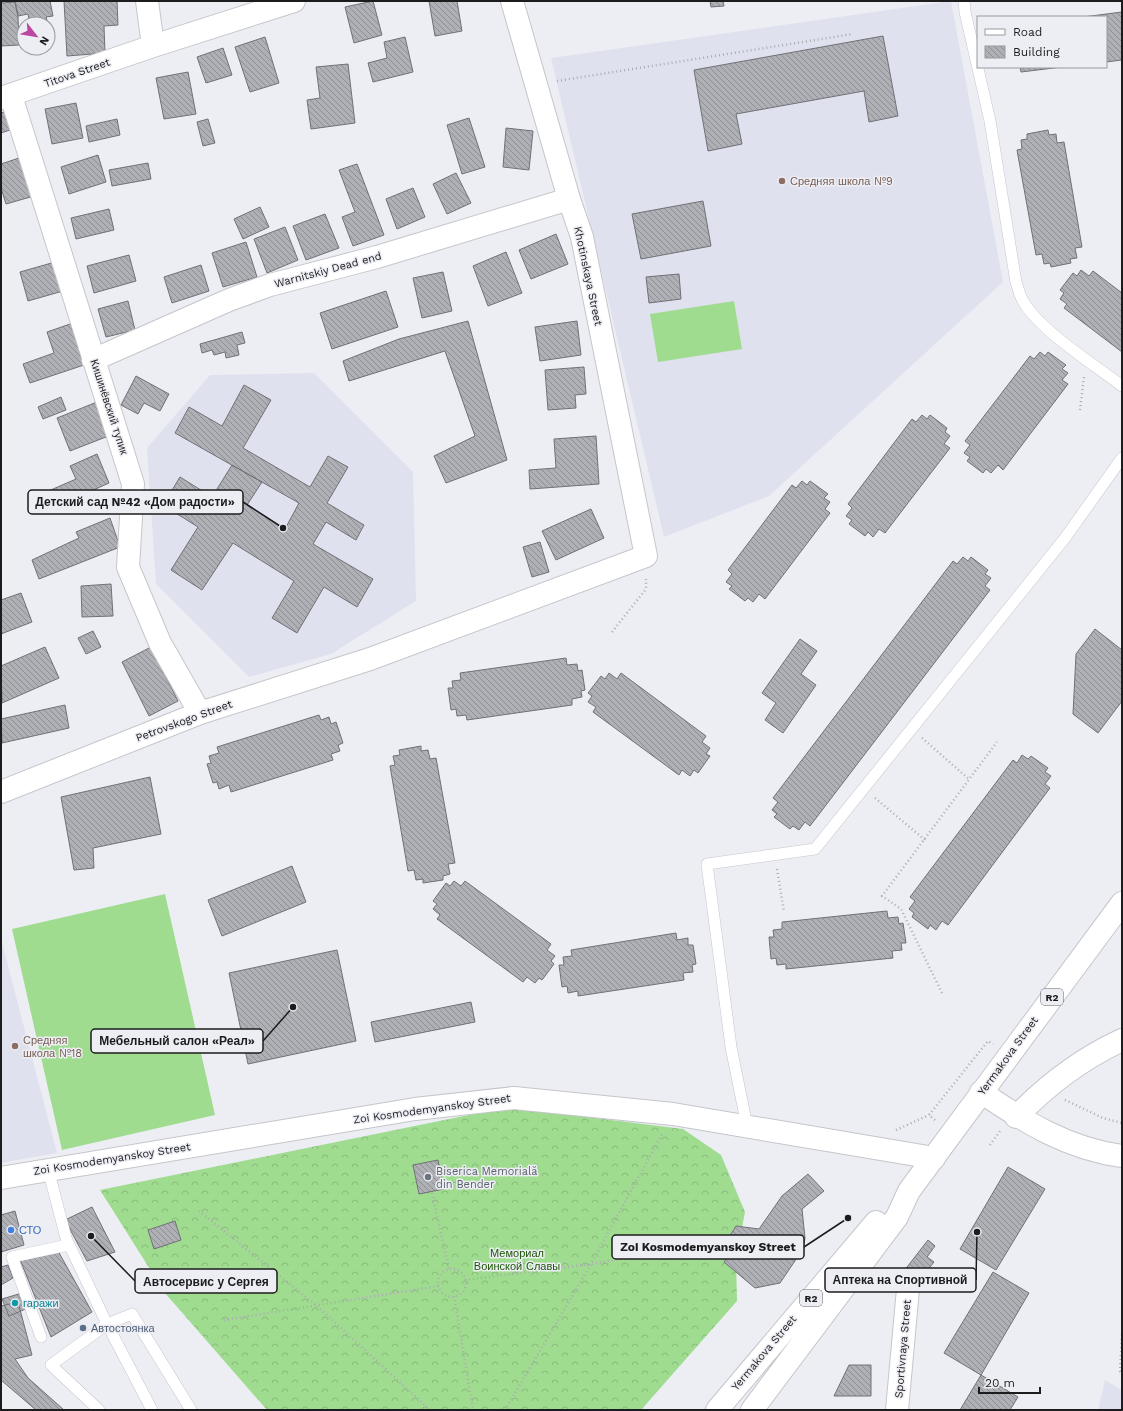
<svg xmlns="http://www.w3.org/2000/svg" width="1123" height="1411" viewBox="0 0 1123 1411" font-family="'Work Sans',sans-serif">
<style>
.built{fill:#dfe1ee}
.forest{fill:url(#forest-crowns)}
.pitch{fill:#9fdc8f}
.building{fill:url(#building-back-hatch);stroke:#707176}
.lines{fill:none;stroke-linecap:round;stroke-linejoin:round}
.service-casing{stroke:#c5c6cb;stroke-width:12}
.minor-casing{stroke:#c5c6cb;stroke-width:24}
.tertiary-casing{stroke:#c5c6cb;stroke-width:24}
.primary-casing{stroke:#c5c6cb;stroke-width:24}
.path{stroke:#abacb1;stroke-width:2.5;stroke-dasharray:1 3;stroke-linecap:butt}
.service{stroke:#fff;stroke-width:11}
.minor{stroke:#fff;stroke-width:22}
.tertiary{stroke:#fff;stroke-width:22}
.primary{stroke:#fff;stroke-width:22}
.education-dot{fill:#8d6e63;stroke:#edeef4;stroke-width:1.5}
.worship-dot{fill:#6b7280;stroke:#edeef4;stroke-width:1.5}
.shop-dot{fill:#3f7fe0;stroke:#edeef4;stroke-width:1.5}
.culture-dot{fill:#0f9aa8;stroke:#edeef4;stroke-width:1.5}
.service-dot{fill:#5c6f8a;stroke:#edeef4;stroke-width:1.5}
.labels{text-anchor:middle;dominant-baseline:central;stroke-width:3;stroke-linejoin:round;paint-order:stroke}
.shield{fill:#edeef4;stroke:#5b5b5e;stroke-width:1}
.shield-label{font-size:10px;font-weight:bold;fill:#1c1c1e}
.street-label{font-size:11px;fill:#1c1c1e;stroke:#edeef4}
.education-label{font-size:11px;fill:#785e54;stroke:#edeef4;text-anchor:start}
.worship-label{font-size:11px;fill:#5b616d;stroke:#edeef4;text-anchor:start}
.shop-label{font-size:11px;fill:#366cbe;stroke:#edeef4;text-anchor:start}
.park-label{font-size:11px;fill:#1d5607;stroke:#edeef4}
.culture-label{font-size:11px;fill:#0d838f;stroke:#edeef4;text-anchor:start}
.service-label{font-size:11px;fill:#4e5e75;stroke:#edeef4;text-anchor:start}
.leader{fill:none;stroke:#1c1c1e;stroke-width:1.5}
.callout-dot{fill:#1c1c1e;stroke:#edeef4;stroke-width:1.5}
.callout{fill:#edeef4;stroke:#1c1c1e;stroke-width:1.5}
.callout-label{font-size:12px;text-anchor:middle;font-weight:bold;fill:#1c1c1e}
</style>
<defs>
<pattern id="forest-crowns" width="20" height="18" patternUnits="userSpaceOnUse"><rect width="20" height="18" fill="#9fdc8f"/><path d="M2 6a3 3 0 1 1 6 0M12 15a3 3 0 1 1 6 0" fill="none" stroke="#88bc7b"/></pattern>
<pattern id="building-back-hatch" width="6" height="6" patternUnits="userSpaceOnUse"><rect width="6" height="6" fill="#afb0b5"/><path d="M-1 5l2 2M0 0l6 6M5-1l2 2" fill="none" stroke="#8e8e93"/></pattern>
</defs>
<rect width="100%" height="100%" fill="#edeef4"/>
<path class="built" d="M951,1L1003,282L769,496L664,537L551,58Z
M314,373L413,472L416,601L331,654L249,677L156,584L147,448L210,375Z
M1,939L57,1153L1,1163Z
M1105,1380L1122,1390V1410H1098Z"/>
<path class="forest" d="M508,1107L683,1129L721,1155L745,1212L736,1259L737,1301L641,1410H267L165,1293L100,1190Z"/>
<path class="pitch" d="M734,301L742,349L658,362L650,314Z
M165,894L215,1115L62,1150L12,929Z"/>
<path class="building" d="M19,1H50L53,16L46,17L48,24H30L28,14L18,16L15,2Z
M64,1H117L118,25L104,26L105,53L67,56Z
M373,1L382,35L354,43L345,7Z
M429,1H457L462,31L435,36Z
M710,1H723L724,6L711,7Z
M15,2L18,16L19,45L1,46V3Z
M1122,12V60L1106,62V17H1083Z
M48,25L52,43L48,44Z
M883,36L898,116L869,122L864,91L736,114L742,144L708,151L694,70Z
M265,37L279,83L250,92L235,47Z
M405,37L413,72L373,82L368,63L387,58L384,42Z
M223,48L232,75L206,83L197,57Z
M348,64L355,123L311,129L307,100L320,98L316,67Z
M1020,67H1062L1021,72Z
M188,72L196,114L164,119L156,78Z
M76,103L83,138L52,144L45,109Z
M8,111L13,129L1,133V113Z
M469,118L485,167L462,174L447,125Z
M117,119L120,135L89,142L86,126Z
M208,119L215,143L203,146L197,122Z
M506,128L533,131L529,170L503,167Z
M1048,130L1049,135L1056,134L1057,143L1064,142L1082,247L1075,248L1077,258L1070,259L1071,263L1051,267L1050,263L1044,264L1042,254L1036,255L1017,150L1022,149L1021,140L1027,139V134Z
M98,155L106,182L69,194L61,167Z
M22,157L34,196L6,204L1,188V164Z
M148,163L151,179L112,186L109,170Z
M357,164L384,235L353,246L342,217L355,212L339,170Z
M456,173L471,203L447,214L433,184Z
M413,188L425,217L397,229L386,199Z
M703,201L711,246L641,259L632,214Z
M260,207L269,227L243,239L234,219Z
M109,209L114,230L76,239L71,218Z
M325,214L339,248L306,260L293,226Z
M285,227L298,260L267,273L254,239Z
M556,234L568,264L531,279L519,250Z
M246,242L257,277L223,287L212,253Z
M506,252L522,293L488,306L473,266Z
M129,255L136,281L94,293L87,266Z
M55,262L63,291L28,301L20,272Z
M201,265L209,291L172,303L164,277Z
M1081,270L1089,276L1093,271L1122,293V352L1064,308L1067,304L1060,299L1064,293L1060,290L1073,273L1077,276Z
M443,272L452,311L422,318L413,278Z
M679,274L681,299L649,303L646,277Z
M386,291L398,327L332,349L320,313Z
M128,301L135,330L106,337L98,309Z
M468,321L507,460L446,483L434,456L475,436L445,351L349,381L343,361L399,339Z
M577,321L581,355L540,361L535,327Z
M73,323L87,364L30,383L23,364L54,353L47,332Z
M242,332L245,343L237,345L239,355L226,358L225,352L214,355L212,350L202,353L200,344Z
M1040,352L1045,356L1048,352L1066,365L1062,369L1068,373L1062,380L1068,384L1003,470L998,465L991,473L986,469L983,473L967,461L970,457L964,453L970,445L965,441L1030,356L1034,359Z
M584,367L586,394L575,395L576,408L548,410L545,370Z
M136,376L169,394L160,411L144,403L138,414L121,405Z
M244,385L271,400L243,448L310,487L328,456L348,467L327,503L364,525L356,540L326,522L313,544L373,579L357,607L324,587L297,633L272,618L294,581L233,543L202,590L171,570L198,527L163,505L180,477L212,497L232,465L262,482L247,505L285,529L299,503L175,433L189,407L222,426Z
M61,397L66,410L43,419L38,407Z
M97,402L111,435L70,451L57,418Z
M922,415L927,419L930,415L947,428L945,432L950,436L944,444L950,448L885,533L879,529L873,537L868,532L865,536L849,524L852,520L846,516L852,508L848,504L912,419L916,422Z
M596,436L599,484L530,489L529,470L556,468L554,439Z
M97,454L109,483L44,512L37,496L76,479L70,466Z
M802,481L807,485L810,481L828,494L824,498L830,502L825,509L830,513L765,599L759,594L753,602L748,598L745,601L729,589L732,586L726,582L732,574L728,570L792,485L796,488Z
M591,509L604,538L556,560L542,531Z
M110,518L120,547L39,579L32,560L79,538L76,532Z
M540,542L549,572L532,577L523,547Z
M963,557L968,561L971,557L988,570L985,574L991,578L985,586L990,590L810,826L805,822L799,830L793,826L790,829L774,817L777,814L772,810L778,802L773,798L953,561L957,564Z
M111,584L113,616L82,617L81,586Z
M21,593L32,622L1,634V600Z
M1095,629L1122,650V701L1098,733L1073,714L1076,654Z
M93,631L101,647L86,654L78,638Z
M800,639L817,651L801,674L816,685L783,733L765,720L776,703L762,693Z
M45,647L59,678L2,703L1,666Z
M151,647L178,701L149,716L122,662Z
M566,658L567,665L577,664L578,671L582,670L585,690L581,691L582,697L572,699V705L467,720L466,715L457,716L456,709L451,710L448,688H453L452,681L461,680L460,673Z
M609,673L617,679L621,673L706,736L702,742L710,748L706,754L710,756L698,773L694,770L690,776L682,770L679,775L593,712L596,707L588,702L592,696L588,693L601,676L605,679Z
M65,705L69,728L2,743L1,719Z
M319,715L321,720L329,717L331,724L336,722L343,743L338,745L340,751L331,754L333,760L231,792L229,785L219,789L217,782L213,783L207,764L211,763L209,756L219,753L217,747Z
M421,746V751L428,750L430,759L436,758L455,863L448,864L450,874L443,876V880L423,883V879L416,880L414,870L408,871L390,766L395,765L393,756L400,755L399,750Z
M1022,755L1028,759L1031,756L1048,768L1045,772L1051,776L1045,784L1050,788L948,925L942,921L936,930L930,925L928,929L912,917L914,913L909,909L915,901L910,897L1013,760L1017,763Z
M150,777L161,834L93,848L94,868L74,870L61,797Z
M292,866L306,902L222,936L208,900Z
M454,881L461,886L465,881L551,944L547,950L555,956L551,961L554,964L542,980L539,978L535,983L527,977L523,982L437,919L440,915L433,909L437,904L433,901L446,883L450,886Z
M887,911L888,918L898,917L899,924L903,923L906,943H901L902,950L892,951L893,958L786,969V964L777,965L776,958L771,959L769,937H774L773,930L782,929V922Z
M676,933L677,940L688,938V945H693L696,964L692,965L693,972L683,973L684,980L578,996V991L568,993L567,986L562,987L559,965H564L563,957L572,956L571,950Z
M337,950L356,1041L248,1064L229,973Z
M471,1002L475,1022L375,1042L371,1022Z
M438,1160L444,1189L419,1194L413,1165Z
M1008,1167L1045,1189L996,1270L960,1249Z
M808,1174L824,1191L802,1209L805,1238L803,1249L780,1283L755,1288L724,1262L736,1245L728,1239L736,1226L759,1229L782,1196Z
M92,1207L115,1252L87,1261L65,1220Z
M15,1211L24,1245L1,1252V1215Z
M175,1221L181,1240L154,1249L148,1230Z
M928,1240L935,1246L927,1257L934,1262L918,1282L904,1271Z
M58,1251L92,1312L51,1337L19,1257Z
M8,1265L13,1278L1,1285V1267Z
M993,1272L1029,1293L981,1375L944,1353Z
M22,1293L28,1308L9,1316L2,1299Z
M18,1302L32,1355L15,1359L28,1378L64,1410H36L1,1380V1306Z
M849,1365H871V1396H834Z
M981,1375L1018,1397L1010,1410H960Z"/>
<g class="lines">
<defs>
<path id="service" d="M964,1L965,12L990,121L1016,282C1018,287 1019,294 1022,299C1036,328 1095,365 1122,386
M747,1126L731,1047L707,864L815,849L1065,538L1122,458
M48,1169L66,1238L107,1324L51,1365L99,1410
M41,1337L12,1257L68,1245
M152,1410L107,1324L132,1314L191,1410"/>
<path id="minor" d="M147,1L153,46
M11,96L133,484L128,567L160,643L200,713
M1,98L153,46L294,1
M93,360L229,300L270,285L377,257L569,199
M1,792L200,713L370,659L646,556L582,237L569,199L512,1
M1016,1117C1047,1085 1081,1059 1122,1040
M897,1410L908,1289"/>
<path id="tertiary" d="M981,1092C1025,1122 1068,1149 1122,1156
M1,1178L415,1109L514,1098L673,1114L934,1158"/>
<path id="primary" d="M717,1410L876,1222
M752,1410L897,1217L909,1191L1122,903"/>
</defs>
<use href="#service" class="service-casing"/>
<use href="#minor" class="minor-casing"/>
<use href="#tertiary" class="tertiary-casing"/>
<use href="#primary" class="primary-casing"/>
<path class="path" d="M557,81L853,34
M1080,410L1084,377
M612,632L646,589V579
M922,738L970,780
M875,798L925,840
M777,869L784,912
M942,993L901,909L882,896L997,742
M1065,1100L1103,1118L1122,1123
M935,1120L929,1115L988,1041L993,1044
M896,1130L929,1115
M990,1145L1000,1131
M432,1193L449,1269
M199,1211L316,1305L430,1410
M438 1283a14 14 0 1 1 28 0a14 14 0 1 1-28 0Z
M465,1280L591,1264L705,1244
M454,1296L473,1410
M224,1320L439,1286
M1122,1335L1120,1371L1122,1373
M505,1410L591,1264L662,1134"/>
<use href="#service" class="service"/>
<use href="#minor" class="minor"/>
<use href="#tertiary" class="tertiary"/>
<use href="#primary" class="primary"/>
</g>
<g class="education-dot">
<circle cx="782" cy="181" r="4"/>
<circle cx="15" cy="1046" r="4"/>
</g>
<circle class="worship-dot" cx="428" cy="1177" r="4"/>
<circle class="shop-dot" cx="11" cy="1230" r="4"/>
<circle class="culture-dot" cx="15" cy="1303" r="4"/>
<circle class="service-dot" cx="83" cy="1328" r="4"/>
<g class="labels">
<g class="shield">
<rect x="1041" y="989" width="22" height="16" rx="3"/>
<rect x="800" y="1290" width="22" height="16" rx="3"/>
</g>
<g class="shield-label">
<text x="1052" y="997">R2</text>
<text x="811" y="1298">R2</text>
</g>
<g class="street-label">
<text transform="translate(77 73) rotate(-19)">Titova Street</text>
<text transform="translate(328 270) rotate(-15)">Warnitskiy Dead end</text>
<text transform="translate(588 276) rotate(78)">Khotinskaya Street</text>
<text transform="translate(109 407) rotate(72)">Кишинёвский тупик</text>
<text transform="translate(184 721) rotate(-20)">Petrovskogo Street</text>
<text transform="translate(1008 1056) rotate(-54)">Yermakova Street</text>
<text transform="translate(432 1109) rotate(-8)">Zoi Kosmodemyanskoy Street</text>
<text transform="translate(112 1159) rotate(-9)">Zoi Kosmodemyanskoy Street</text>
<text transform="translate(903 1349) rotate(-85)">Sportivnaya Street</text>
<text transform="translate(764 1353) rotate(-50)">Yermakova Street</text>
</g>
<g class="education-label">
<text x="790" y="181">Средняя школа №9</text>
<text x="23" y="1040">Средняя<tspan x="23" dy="13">школа №18</tspan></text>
</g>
<g class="worship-label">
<text x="436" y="1171">Biserica Memorială<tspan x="436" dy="13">din Bender</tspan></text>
</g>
<g class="shop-label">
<text x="19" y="1230">СТО</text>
</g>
<g class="park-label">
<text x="517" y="1253">Мемориал<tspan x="517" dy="13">Воинской Славы</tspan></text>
</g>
<g class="culture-label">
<text x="23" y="1303">гаражи</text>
</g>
<g class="service-label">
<text x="91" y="1328">Автостоянка</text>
</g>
</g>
<path class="leader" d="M283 528L243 502M293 1007L263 1041M848 1218L804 1247M977 1232L976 1280M91 1236L135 1281"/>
<g class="callout-dot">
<circle cx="283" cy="528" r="4"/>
<circle cx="293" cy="1007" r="4"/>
<circle cx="848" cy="1218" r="4"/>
<circle cx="977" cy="1232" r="4"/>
<circle cx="91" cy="1236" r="4"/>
</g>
<g class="callout">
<rect x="28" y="490" width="215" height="24" rx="4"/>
<rect x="91" y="1029" width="172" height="24" rx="4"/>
<rect x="612" y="1235" width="192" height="24" rx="4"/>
<rect x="825" y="1268" width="151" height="24" rx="4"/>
<rect x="135" y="1269" width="142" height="24" rx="4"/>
</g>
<g class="callout-label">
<text x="135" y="506">Детский сад №42 «Дом радости»</text>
<text x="177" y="1045">Мебельный салон «Реал»</text>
<text x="708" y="1251">Zoi Kosmodemyanskoy Street</text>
<text x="900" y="1284">Аптека на Спортивной</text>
<text x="206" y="1286">Автосервис у Сергея</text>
</g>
<rect width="1123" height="1411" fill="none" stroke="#1c1c1e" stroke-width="4"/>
<rect x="977" y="16" width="130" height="52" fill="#edeef4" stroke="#999a9e"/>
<rect x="985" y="29" width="20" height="6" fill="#ffffff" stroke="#999a9e"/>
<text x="1013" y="36" font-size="12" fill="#1c1c1e">Road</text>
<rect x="985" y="46" width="20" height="12" fill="url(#building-back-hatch)" stroke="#999a9e"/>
<text x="1013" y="56" font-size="12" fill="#1c1c1e">Building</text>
<g transform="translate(36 36) rotate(121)"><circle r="19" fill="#edeef4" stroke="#999a9e"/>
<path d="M0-3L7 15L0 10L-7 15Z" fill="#ba47a2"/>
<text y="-6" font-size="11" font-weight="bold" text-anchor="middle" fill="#1c1c1e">N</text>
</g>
<path d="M979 1387v6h61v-6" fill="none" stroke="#1c1c1e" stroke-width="2"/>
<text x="985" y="1387" font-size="12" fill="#1c1c1e" stroke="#edeef4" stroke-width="3" paint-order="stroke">20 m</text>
</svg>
